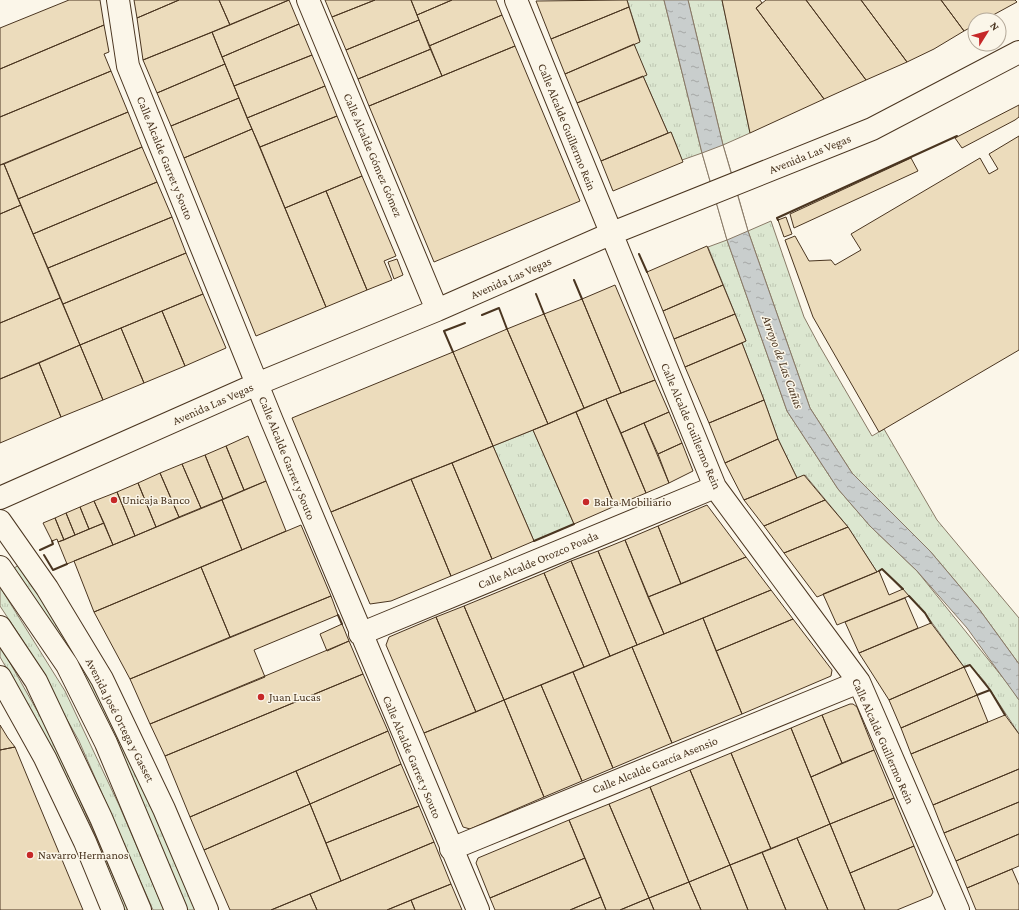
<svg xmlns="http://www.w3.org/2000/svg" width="1019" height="910" viewBox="0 0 1019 910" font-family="'Crimson Pro',serif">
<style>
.grass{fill:url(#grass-tufts);stroke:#887966}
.water{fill:url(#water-ripples);stroke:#887966}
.pier{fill:#fbf6e9;stroke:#887966}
.building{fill:#ecdcbc;stroke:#4a3520}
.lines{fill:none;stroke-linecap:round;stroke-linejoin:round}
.minor-casing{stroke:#4a3520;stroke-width:24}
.major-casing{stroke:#4a3520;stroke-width:24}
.minor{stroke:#fbf6e9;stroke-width:22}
.major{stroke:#fbf6e9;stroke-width:22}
.wall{stroke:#4a3520;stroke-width:2}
.poi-dot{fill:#c62828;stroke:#fbf6e9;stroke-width:1.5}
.labels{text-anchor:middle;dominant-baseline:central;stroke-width:3;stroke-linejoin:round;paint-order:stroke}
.street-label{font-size:12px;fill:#4a3520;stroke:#fbf6e9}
.poi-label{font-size:12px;fill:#4a3520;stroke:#fbf6e9;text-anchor:start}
.water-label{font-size:13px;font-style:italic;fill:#4a3520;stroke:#fbf6e9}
</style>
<defs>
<pattern id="grass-tufts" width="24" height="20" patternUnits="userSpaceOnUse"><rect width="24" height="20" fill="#dce7d0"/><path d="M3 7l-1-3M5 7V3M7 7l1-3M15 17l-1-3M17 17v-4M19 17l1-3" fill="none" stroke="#bec7b2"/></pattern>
<pattern id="water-ripples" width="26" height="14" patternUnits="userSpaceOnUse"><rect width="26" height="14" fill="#c9cecd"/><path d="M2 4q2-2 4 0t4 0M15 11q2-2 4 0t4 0" fill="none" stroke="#a5a8a6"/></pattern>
</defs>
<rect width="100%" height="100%" fill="#fbf6e9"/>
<path class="grass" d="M627,0H664L702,153L682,160L671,132L668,133L643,76L634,44L640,41Z
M688,0H722L750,133L723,145Z
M771,221L804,317L819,345L872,436L884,429L937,520L1019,618V664L979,609L930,551L852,473L810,408L748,231Z
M727,240L787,411L838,489L870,526L917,571L1012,689L1019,700V734L985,682L970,665L964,667L925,613L882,569L877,572L848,527L805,475L797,478L778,439L764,400L742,343L746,341L708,247Z
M533,430L574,524L534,541L493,446Z
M20,564L84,666L142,781L196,910H187L134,785L13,569Z
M0,587L65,691L119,805L164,910H153L79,741L23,641L0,606Z
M0,645L53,739L128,910H121L47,743L28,705L0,657Z"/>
<path class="water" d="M664,0H688L723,145L735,185L748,231L810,408L852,473L930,551L979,609L1019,664V700L967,628L917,571L870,526L838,489L787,411L727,240L702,153Z"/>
<path class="pier" d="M723,145L748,231L727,240L702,153Z"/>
<path class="building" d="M69,0H100L104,25L0,69V28Z
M134,0H179L137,18Z
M179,0H219L230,25L143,60L137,18Z
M219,0H289L230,25Z
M289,0L299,24L222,57L212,32Z
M325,0H375L332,17Z
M375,0H411L419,20L346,50L332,17Z
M411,0H452L417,15Z
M452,0H496L502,15L429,46L417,15Z
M627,0L629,7L551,39L536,1Z
M722,0H760L762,3L756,8L824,99L750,133Z
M766,0H806L866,80L824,99L756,8Z
M806,0H861L907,62L866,80Z
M861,0H941L964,31L934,49L907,62Z
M941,0H1015L1017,2L984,20H975V25L964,31Z
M629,7L640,42L565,74L551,39Z
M502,15L515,46L442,76L429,46Z
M419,20L431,49L358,79L346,50Z
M299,24L312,55L234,86L222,57Z
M104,25L109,52L104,54L111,71L0,117V69Z
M212,32L225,64L157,93L143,60Z
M634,44L647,75L577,103L565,74Z
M515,46L580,201L434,262L369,106Z
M431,49L442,76L369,106L358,79Z
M312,55L325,86L247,118L234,86Z
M225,64L239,98L171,126L157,93Z
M111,71L128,112L0,165V117Z
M643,76L668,133L601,161L577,103Z
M325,86L337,116L260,147L247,118Z
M239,98L252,129L184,158L171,126Z
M1019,105V117L1015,120L962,148L955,138Z
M128,112L142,147L18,199L4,164Z
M337,116L362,176L285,208L260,147Z
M252,129L326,307L256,336L184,158Z
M671,132L683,162L613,191L601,161Z
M1019,136V350L879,432L813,317L785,240L795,236L809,261L831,260L835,265L861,250L851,234L980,158L989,174L998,169L989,154Z
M142,147L157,182L33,234L18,199Z
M911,158L918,171L794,228L790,214Z
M4,164L21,205L0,214V165Z
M362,176L396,256L384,261L392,280L367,290L326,191Z
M157,182L172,217L48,268L33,234Z
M326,191L367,290L326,307L285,208Z
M21,205L60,298L0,323V214Z
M172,217L186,253L63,304L48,268Z
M786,217L792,234L784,237L778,220Z
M707,246L723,285L663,311L647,272Z
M186,253L203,294L80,345L63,304Z
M397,259L403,275L394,279L388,262Z
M615,285L655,380L621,393L582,299Z
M723,285L735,314L674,339L663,311Z
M203,294L226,348L185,366L162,311Z
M60,298L80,345L0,379V323Z
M582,299L621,393L584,408L544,314Z
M162,311L185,366L144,383L121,328Z
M544,314L584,408L548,424L507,329Z
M735,314L746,341L685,367L674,339Z
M121,328L144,383L103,400L80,345Z
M507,329L548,424L493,446L453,352Z
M742,343L764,400L709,423L685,367Z
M80,345L103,400L61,417L39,363Z
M453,352L493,446L331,512L292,418Z
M39,363L61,417L0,443V379Z
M655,380L669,412L621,433L606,399Z
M606,399L646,493L615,506L576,412Z
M764,400L778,439L725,463L709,423Z
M576,412L615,506L574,524L533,430Z
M669,412L682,443L658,454L644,423Z
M644,423L669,483L646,493L621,433Z
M248,436L266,481L244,490L226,446Z
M778,439L797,478L744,500L725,463Z
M682,443L693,471L669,483L658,454Z
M226,446L244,490L223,499L205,455Z
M493,446L534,541L492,559L452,463Z
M205,455L223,499L201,508L182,464Z
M452,463L492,559L451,576L411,479Z
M182,464L201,508L179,517L160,473Z
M160,473L179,517L156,527L138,483Z
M804,475L825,500L764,526L744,500Z
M411,479L451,576L391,601L370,604L331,512Z
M266,481L286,531L242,550L222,500Z
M138,483L156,527L135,536L117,492Z
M117,492L135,536L113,545L94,501Z
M222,500L242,550L94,612L74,561Z
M825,500L848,527L784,553L764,526Z
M94,501L104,523L89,529L80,507Z
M707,505L746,557L681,584L658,526Z
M80,507L89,529L75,535L66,513Z
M66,513L75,535L64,540L55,518Z
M55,518L64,540L58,542L57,539L52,541L43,523Z
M104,523L113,545L67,564L58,542Z
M301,525L331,596L230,637L201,567Z
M658,526L681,584L648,597L625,540Z
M848,527L877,572L817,597L784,553Z
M625,540L664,634L637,645L598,551Z
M598,551L637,645L610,656L571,561Z
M746,557L771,590L664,634L648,597Z
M571,561L610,656L584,667L544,573Z
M201,567L230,637L130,679L94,612Z
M879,571L889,595L903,589L909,596L837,625L823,594Z
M544,573L584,667L504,700L464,606Z
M771,590L793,619L716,651L703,618Z
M331,596L338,615L254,650L265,677L150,724L130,679Z
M905,598L918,628L859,653L845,622Z
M464,606L504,700L476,712L436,617Z
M436,617L476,712L424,733L386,645L389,637Z
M703,618L742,714L672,743L632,647Z
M793,619L832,670L831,676L742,714L716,651Z
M931,623L964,667L889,700L859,653Z
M342,624L349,641L327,651L320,634Z
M349,641L363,674L165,756L150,724Z
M632,647L672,743L613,768L573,672Z
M964,667L977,695L901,728L889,700Z
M573,672L613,768L582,781L541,685Z
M363,674L388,731L190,817L165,756Z
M541,685L582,781L544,797L504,700Z
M977,695L988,722L911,754L901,728Z
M504,700L544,797L470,829L463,827L424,733Z
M850,704H853L857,707L874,750L842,763L822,715Z
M822,715L842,763L811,777L791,728Z
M1005,715L1019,734V769L933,805L911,754Z
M0,725L8,738L15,747L0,750Z
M791,728L830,824L771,849L731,753Z
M388,731L401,764L310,804L296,771Z
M15,747L37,800L83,910H0V750Z
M874,750L894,798L830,824L811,777Z
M731,753L771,849L730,865L690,770Z
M401,764L419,806L326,843L310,804Z
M1019,769V802L944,833L933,805Z
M690,770L730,865L689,882L650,787Z
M296,771L310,804L204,850L190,817Z
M650,787L689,882L649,898L609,804Z
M894,798L914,846L850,873L830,824Z
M1019,802V834L956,861L944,833Z
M310,804L341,881L271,910H230L204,850Z
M609,804L649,898L620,910H606L569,820Z
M419,806L434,842L341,881L326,843Z
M569,820L585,858L490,898L476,863L478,858Z
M830,824L850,873L865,910H828L797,838Z
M1019,834V866L967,888L956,861Z
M797,838L828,910H786L762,852Z
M434,842L451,884L387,910H317L310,894Z
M914,846L933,892L931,896L897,910H865L850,873Z
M762,852L786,910H748L730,865Z
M585,858L601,897L570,910H495L490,898Z
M730,865L748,910H701L689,882Z
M1012,869L1019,885V910H976L967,888Z
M689,882L701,910H654L649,898Z
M451,884L462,910H415L411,900Z
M310,894L317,910H271Z
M601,897L606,910H570Z
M649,898L654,910H620Z
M411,900L415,910H387Z"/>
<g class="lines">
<defs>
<path id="minor" d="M118,0L128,66L272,421L478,910
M308,0L437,310
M516,0L715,487L859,682L958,910
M0,498L257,384L437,310L610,234L872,129L1019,52
M0,521L47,588L102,679L164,809L207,910
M360,634L715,487
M0,677L45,758L85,842L113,910
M451,849L859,682"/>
<path id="major" d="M0,567L67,665L106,743L176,910
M0,627L36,681L101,818L140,910"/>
</defs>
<use href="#minor" class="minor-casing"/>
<use href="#major" class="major-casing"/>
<use href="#minor" class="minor"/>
<use href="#major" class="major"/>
<path class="wall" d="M778,220L777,218L957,136
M639,254L647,272
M574,280L582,299
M536,294L544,314
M482,315L499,308L507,329
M453,352L444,331L465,323
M534,541L574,524
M40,550L53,544L52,541
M44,555L53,570L67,564
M879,571L882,569L903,589
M909,596L925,613L931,623
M338,615L342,624
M964,667L970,665L990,690
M977,695L990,690L1005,715"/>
</g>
<g class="poi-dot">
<circle cx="114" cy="500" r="4"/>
<circle cx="586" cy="502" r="4"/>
<circle cx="261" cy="697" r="4"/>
<circle cx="30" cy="855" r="4"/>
</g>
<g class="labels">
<g class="street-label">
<text transform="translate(567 127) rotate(68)">Calle Alcalde Guillermo Rein</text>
<text transform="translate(810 154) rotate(-22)">Avenida Las Vegas</text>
<text transform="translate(373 155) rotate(67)">Calle Alcalde Gómez Gómez</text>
<text transform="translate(165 158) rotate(68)">Calle Alcalde Garret y Souto</text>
<text transform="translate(511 278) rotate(-24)">Avenida Las Vegas</text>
<text transform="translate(213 404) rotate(-24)">Avenida Las Vegas</text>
<text transform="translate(691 426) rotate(67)">Calle Alcalde Guillermo Rein</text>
<text transform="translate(287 458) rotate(68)">Calle Alcalde Garret y Souto</text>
<text transform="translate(538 560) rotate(-23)">Calle Alcalde Orozco Poada</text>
<text transform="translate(120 720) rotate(63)">Avenida José Ortega y Gasset</text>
<text transform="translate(883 741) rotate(66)">Calle Alcalde Guillermo Rein</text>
<text transform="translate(412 757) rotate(67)">Calle Alcalde Garret y Souto</text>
<text transform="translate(655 765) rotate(-22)">Calle Alcalde García Asensio</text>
</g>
<g class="poi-label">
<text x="122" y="500">Unicaja Banco</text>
<text x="594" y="502">Balta Mobiliario</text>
<text x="269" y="697">Juan Lucas</text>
<text x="38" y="855">Navarro Hermanos</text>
</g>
<g class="water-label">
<text transform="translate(783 362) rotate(70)">Arroyo de Las Cañas</text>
</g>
</g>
<g transform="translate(987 32) rotate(53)"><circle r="19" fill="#fbf6e9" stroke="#b4a999"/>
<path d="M0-3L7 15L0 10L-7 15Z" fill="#c62828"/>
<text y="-6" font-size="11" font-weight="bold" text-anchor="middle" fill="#4a3520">N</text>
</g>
</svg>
